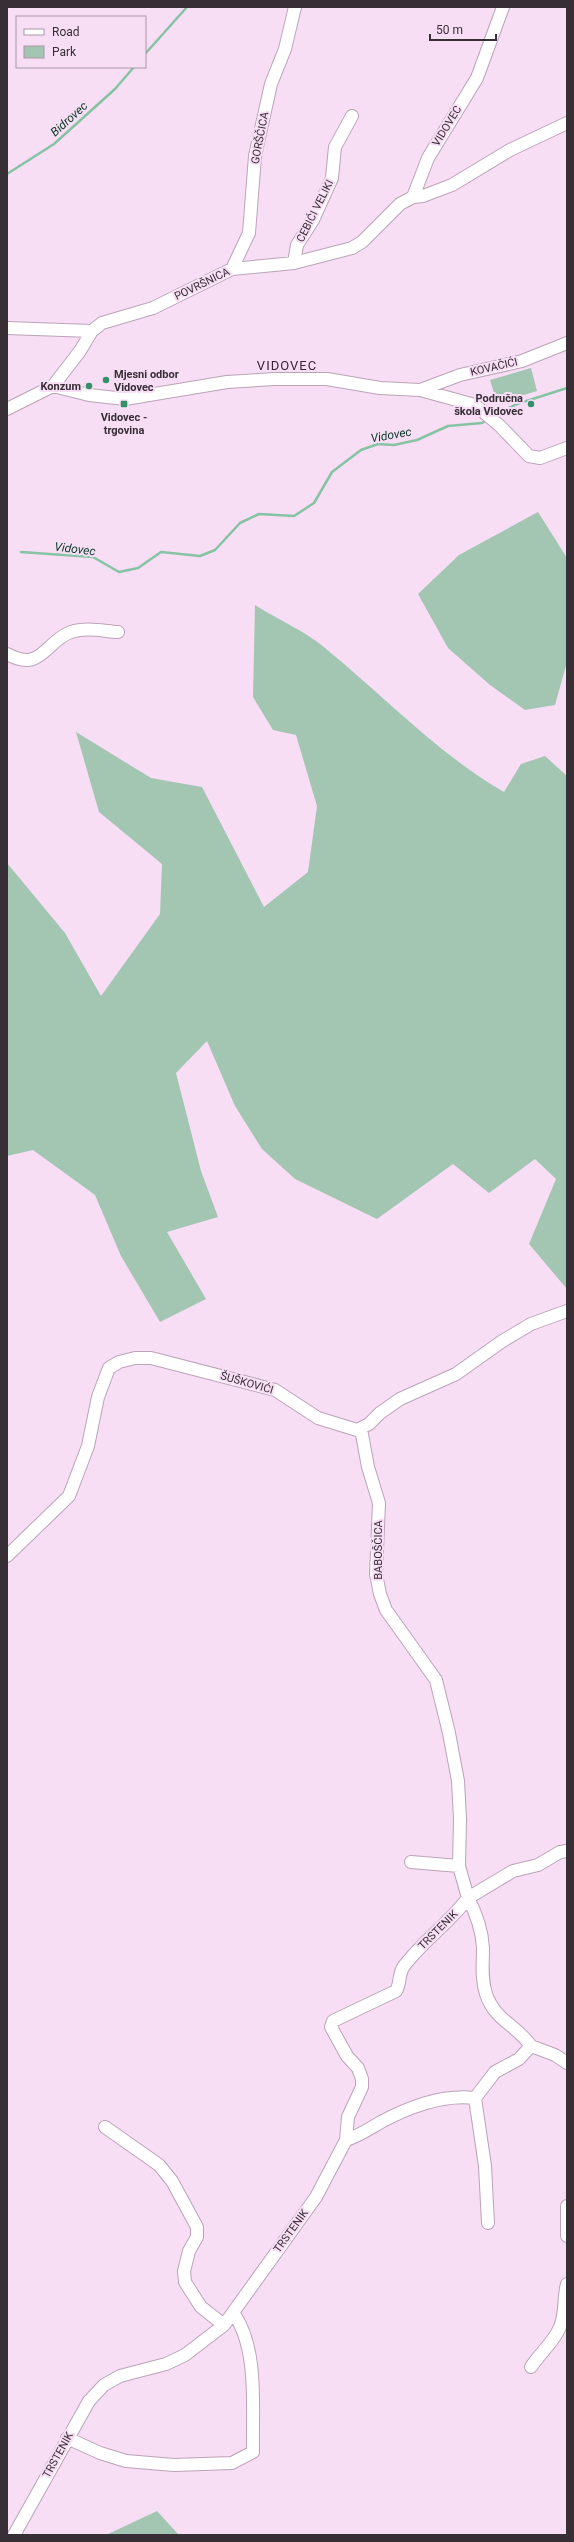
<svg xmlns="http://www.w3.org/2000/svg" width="574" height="2542" viewBox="0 0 574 2542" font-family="Roboto,sans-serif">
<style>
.green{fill:#a2c6b2}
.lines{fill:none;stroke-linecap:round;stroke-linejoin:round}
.stream{stroke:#86c3a3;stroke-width:2.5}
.minor-casing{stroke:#bba3b8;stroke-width:14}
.minor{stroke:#fff;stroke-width:12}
.poi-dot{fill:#349067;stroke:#f7def4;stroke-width:1.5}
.labels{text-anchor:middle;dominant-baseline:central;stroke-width:4;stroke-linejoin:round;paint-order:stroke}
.street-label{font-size:11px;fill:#372e36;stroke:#f7def4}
.poi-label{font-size:11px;font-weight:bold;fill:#372e36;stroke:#f7def4;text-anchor:end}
.water-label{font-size:12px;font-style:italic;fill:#073a25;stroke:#f7def4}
.quarter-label{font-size:13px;letter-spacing:1px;fill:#372536;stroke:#f7def4}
</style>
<rect width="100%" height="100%" fill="#f7def4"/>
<path class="green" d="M531,368L537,391L497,403L490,380Z
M538,512L567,558V662L555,705L525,710L490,685L448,648L418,594L459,555Z
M255,605C277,619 305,631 325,648C384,696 438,754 504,792L521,764L545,756L567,776V1289L529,1244L556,1179L535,1159L489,1193L453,1164L377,1219L295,1179L262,1149L235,1106L207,1041L176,1073L201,1171L218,1217L167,1232L206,1299L160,1322L121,1256L95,1195L33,1150L7,1156V863L65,933L101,996L160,914L162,864L99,812L76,732L151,778L202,787L264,907L308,872L317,806L296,735L273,730L253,697Z
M157,2511L179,2535H106Z"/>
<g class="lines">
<path class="stream" d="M145,54L187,7
M7,174L54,144L115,89L134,67
M493,416L517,404L567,388
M21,552L93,557L119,572L138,568L161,552L200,556L215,550L240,523L259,514L294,516L314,503L332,472L361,450L378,444L394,445L417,440L448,426L482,423L487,420"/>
<defs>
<path id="minor" d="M413,197L428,158L477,78L503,7
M294,263L297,245L313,220L332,178L335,147L352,116
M232,269L249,233L255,156L271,84L285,49L295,7
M7,328L92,331
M53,386L80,351L92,331L102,323L153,308L232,269L294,263L352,248L362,242L400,204L413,197L423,196L452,185L510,150L567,123
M420,390L460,375L522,361L567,343
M7,409L53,386L89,395L125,399L227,382L275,379H327L380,388L420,390L475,405L500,426L529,456L540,458L567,448
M7,654C42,673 45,641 71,632C86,627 103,631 118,632
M7,1556L69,1496L88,1446L98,1397L109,1368L119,1362L135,1358H151L275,1390L318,1418L357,1430L369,1424L380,1413L400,1399L456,1374L501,1342L531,1324L567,1311
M411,1862L459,1866
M531,2046L555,2055L567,2063
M105,2127L159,2165L172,2181L197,2227V2237L189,2251L184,2271L185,2282L201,2307L224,2325
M346,2140C359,2136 369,2129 381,2122C409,2107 444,2094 475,2098
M567,2206V2236
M488,2223L485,2166L475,2098L495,2072L519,2059L531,2046C517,2025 495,2021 486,1994C481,1978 483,1964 483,1948C482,1930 477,1915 468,1898L513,1871L538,1865L560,1852L567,1851
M531,2367C540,2353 554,2342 560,2327C566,2313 563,2298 567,2284
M67,2438L100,2453L126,2461L174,2465L232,2463L253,2452C252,2410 259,2350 234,2314
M14,2535L89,2401L104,2385L120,2376L166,2364L185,2355L224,2325L316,2197L346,2140L348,2117L362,2087V2079L358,2068L347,2056L331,2027L333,2021L396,1991C401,1983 398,1974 404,1966C423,1941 449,1923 468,1898L459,1866L460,1819L458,1781L449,1733L436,1680L386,1610L380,1594L376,1574L379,1503L368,1467L361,1429"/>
</defs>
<use href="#minor" class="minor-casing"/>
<use href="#minor" class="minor"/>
</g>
<g class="poi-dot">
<circle cx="106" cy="380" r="4"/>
<circle cx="89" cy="386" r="4"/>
<rect x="120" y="400" width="8" height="8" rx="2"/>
<circle cx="531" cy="404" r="4"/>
</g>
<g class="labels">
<g class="street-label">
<text transform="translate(447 126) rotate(-58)">VIDOVEC</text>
<text transform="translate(260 138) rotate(-79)">GORŠČICA</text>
<text transform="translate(315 211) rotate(-63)">CEBIĆI VELIKI</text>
<text transform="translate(202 284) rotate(-26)">POVRŠNICA</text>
<text transform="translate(494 367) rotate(-13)">KOVAČIĆI</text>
<text transform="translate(247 1383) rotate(16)">ŠUŠKOVIĆI</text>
<text transform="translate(378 1550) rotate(-90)">BABOŠČICA</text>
<text transform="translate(438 1930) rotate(-45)">TRSTENIK</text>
<text transform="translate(291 2231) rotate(-54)">TRSTENIK</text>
<text transform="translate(58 2455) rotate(-61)">TRSTENIK</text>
</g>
<g class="poi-label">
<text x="114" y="374" text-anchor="start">Mjesni odbor<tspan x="114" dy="13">Vidovec</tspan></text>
<text x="81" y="386">Konzum</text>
<text x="523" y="398">Područna<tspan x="523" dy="13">škola Vidovec</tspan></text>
<text x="124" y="417" text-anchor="middle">Vidovec -<tspan x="124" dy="13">trgovina</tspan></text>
</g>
<g class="water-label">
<text transform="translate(69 119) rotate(-42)">Bidrovec</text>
<text transform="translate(391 435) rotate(-10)">Vidovec</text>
<text transform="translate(75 549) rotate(7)">Vidovec</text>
</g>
<g class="quarter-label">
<text x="287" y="365">VIDOVEC</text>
</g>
</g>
<rect width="574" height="2542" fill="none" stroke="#372e36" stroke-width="16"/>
<rect x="16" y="16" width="130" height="52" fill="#f7def4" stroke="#aa98a8"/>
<rect x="24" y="29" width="20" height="6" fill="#ffffff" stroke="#aa98a8"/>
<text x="52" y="36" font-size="12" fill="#372e36">Road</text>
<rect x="24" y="46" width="20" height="12" fill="#a2c6b2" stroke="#aa98a8"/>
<text x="52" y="56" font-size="12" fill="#372e36">Park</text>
<path d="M430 34v6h66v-6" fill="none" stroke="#372e36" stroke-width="2"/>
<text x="436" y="34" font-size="12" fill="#372e36" stroke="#f7def4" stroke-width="3" paint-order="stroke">50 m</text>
</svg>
